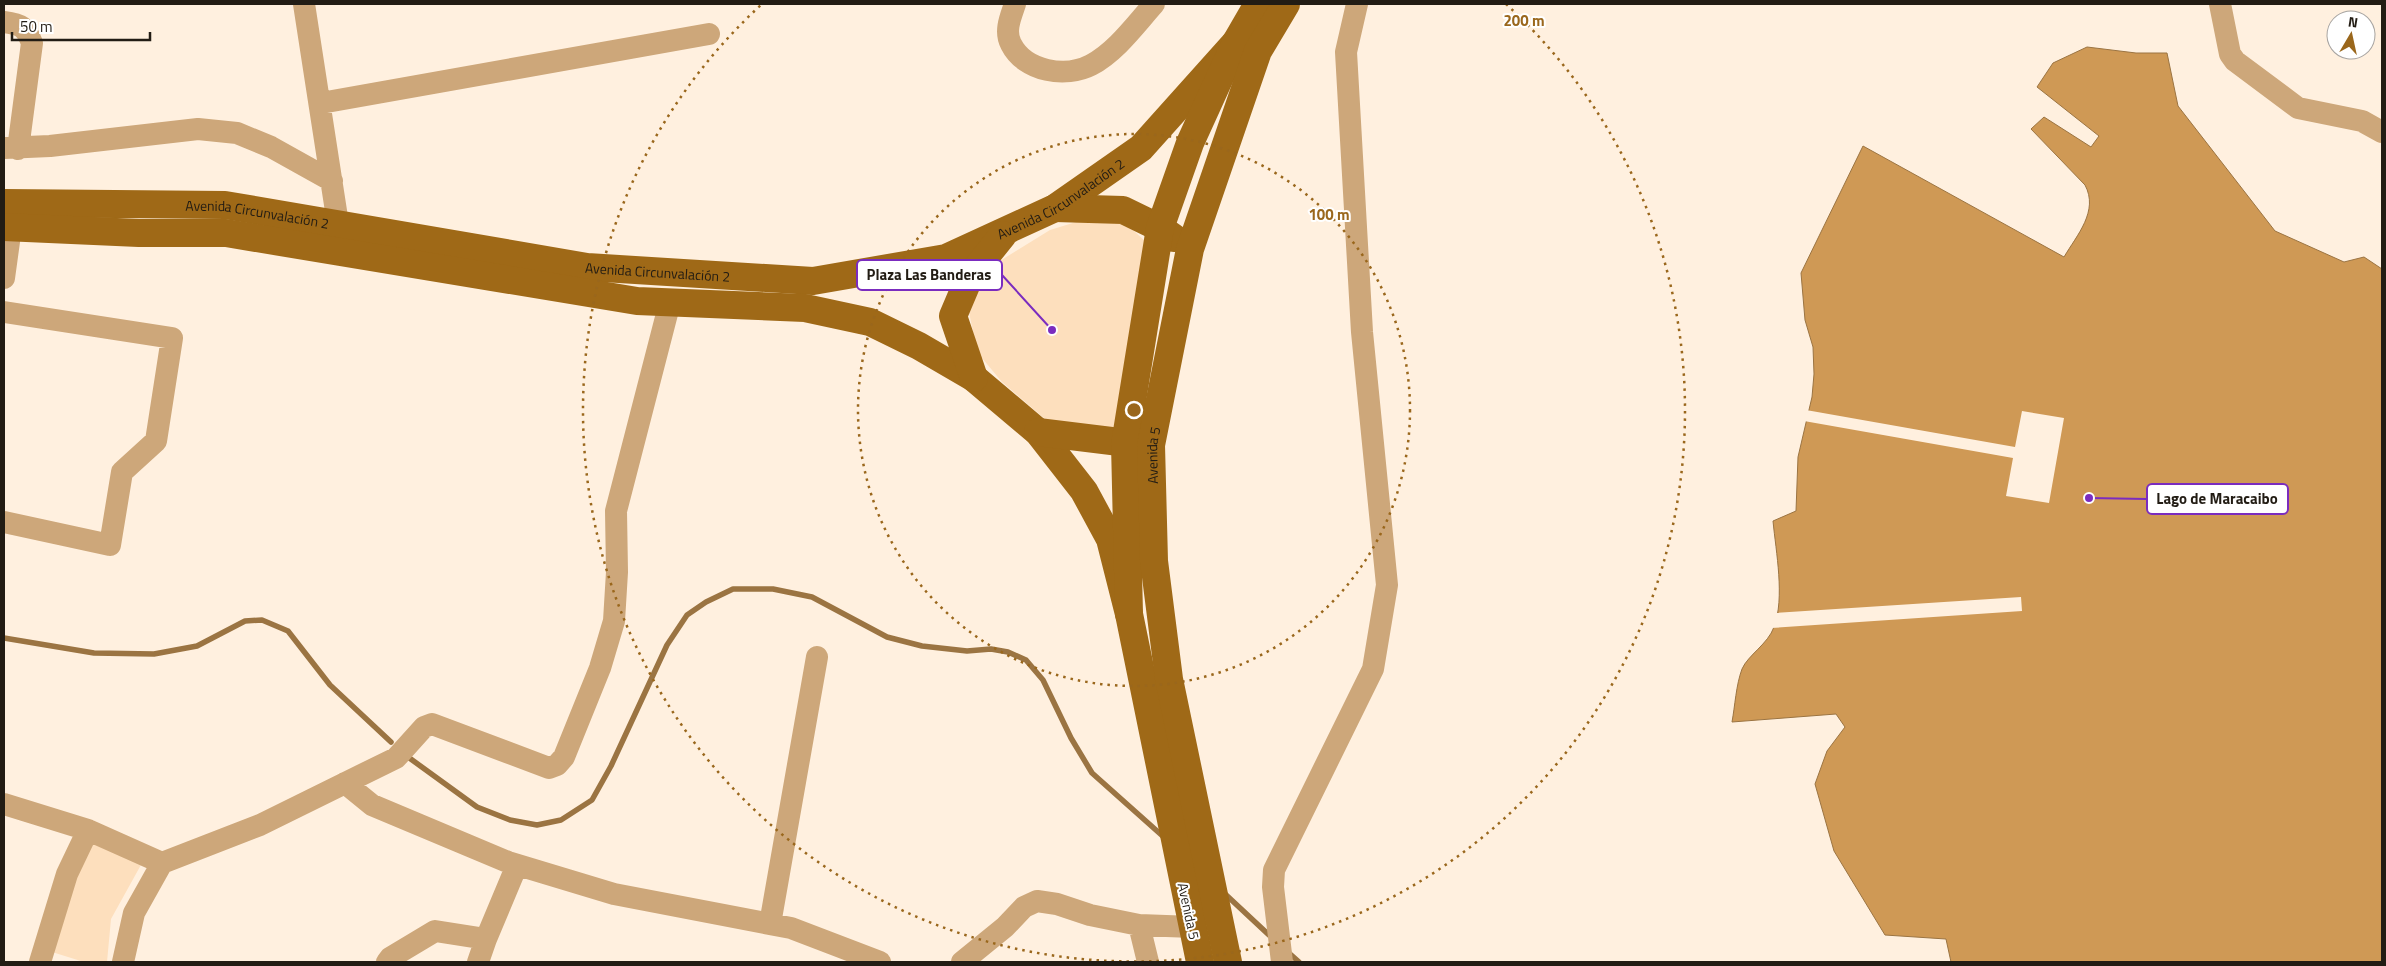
<svg xmlns="http://www.w3.org/2000/svg" width="2386" height="966" viewBox="0 0 2386 966" font-family="'Titillium Web',sans-serif">
<style>
.green{fill:#fddfbd}
.water{fill:#cf9955;stroke:#9b7442}
.pier{fill:#fff0df}
.lines{fill:none;stroke-linecap:round;stroke-linejoin:round}
.stream{stroke:#9b7442;stroke-width:5.5}
.minor{stroke:#cda77a;stroke-width:22}
.major{stroke:#9f6917;stroke-width:28}
.ring{fill:none;stroke:#9a671c;stroke-width:2.5;stroke-dasharray:2.5 5}
.labels{text-anchor:middle;dominant-baseline:central;stroke-width:4;stroke-linejoin:round;paint-order:stroke}
.street-label{font-size:14px;fill:#221c14;stroke:#fff}
.centre{fill:#9a671c;stroke:#fff;stroke-width:2.5}
.ring-label{font-size:15px;text-anchor:middle;font-weight:bold;fill:#9a671c;stroke:#fff;stroke-width:4;stroke-linejoin:round;paint-order:stroke}
.leader{fill:none;stroke:#7b2cbf;stroke-width:2}
.callout-dot{fill:#7b2cbf;stroke:#fff;stroke-width:2}
.callout{fill:#fff;stroke:#7b2cbf;stroke-width:2}
.callout-label{font-size:15px;text-anchor:middle;font-weight:bold;fill:#221c14}
</style>
<rect width="100%" height="100%" fill="#fff0df"/>
<path class="green" d="M1089,218L1123,221L1145,241L1115,433L1058,424L1045,419L1002,382L977,352L968,307L982,272L1050,230Z
M90,841L142,863L111,919L107,962H84L52,952L72,878Z"/>
<path class="water" d="M2087,47L2136,53H2167L2178,106L2275,231L2344,262L2364,257L2382,269V962H1951L1946,939L1885,935L1834,851L1815,784L1827,751L1845,727L1836,714L1732,722C1735,706 1736,685 1742,669C1748,655 1768,644 1774,627C1785,598 1776,552 1773,521L1796,511L1798,457L1812,397L1814,374L1813,347L1805,320L1801,273L1863,146L2064,257C2077,235 2099,211 2085,185L2031,129L2044,117L2091,147L2099,136L2037,87L2053,63Z"/>
<path class="pier" d="M1806,410L2015,447L2022,411L2064,418L2049,503L2006,496L2013,458L1804,421Z
M2021,597L2022,611L1771,628L1775,613Z"/>
<g class="lines">
<path class="stream" d="M4,638L94,653L154,654L197,646L245,621L262,620L288,631L330,685L391,742
M408,757L477,807L510,820L537,825L561,820L592,800L611,766L667,645L687,615L706,602L733,589H773L812,597L887,637L922,646L967,651L991,649L1008,652L1026,660L1043,680L1071,738L1092,773L1166,839
M1224,893L1269,935
M1290,954L1299,962"/>
<path class="minor" d="M304,4L338,224
M1015,4C1011,16 1004,31 1011,44C1025,72 1066,78 1091,65C1116,52 1136,24 1154,4
M2220,4L2230,54L2235,61L2298,108L2362,121L2382,132
M4,22C21,24 26,27 32,43L18,149
M321,103L709,34
M4,148L50,146L198,129L237,133L271,147L332,181
M4,278L11,227
M4,312L172,338L156,441L122,472L110,545L4,522
M345,783L372,805L508,862L614,894L791,928L880,962
M4,804L88,830L162,863L260,825L396,758L424,727L432,724L549,768L557,765L564,757L600,668L614,621L617,572L616,511L670,302
M770,924L817,657
M1139,925L1148,962
M40,962L67,874L88,830
M123,962L134,913L162,863
M387,962L390,958L435,931L486,939L517,865
M478,962L486,939
M962,962L1005,927L1024,907L1037,901L1057,904L1090,915L1139,925L1193,927
M1282,962L1273,887L1274,870L1373,669L1387,585L1362,332L1346,52L1357,4"/>
<g class="major">
<path id="s1" d="M4,203L225,205L587,267L813,281L946,258L1055,208L1141,148L1236,42"/>
<path d="M1055,208L1123,210L1160,228L1174,238"/>
<path d="M4,227L139,233H226L637,301L805,308L870,322L919,346L974,378L1038,432L1084,491L1110,539L1129,614"/>
<path d="M974,378L953,316L970,276L1003,235"/>
<path d="M1038,432L1144,445"/>
<path d="M1200,962L1129,614L1125,444L1160,228L1190,143L1236,42L1258,4"/>
<path id="s2" d="M1228,962L1169,679L1154,561L1151,445L1190,249L1258,51L1286,4"/>
</g>
</g>
<g class="ring">
<circle cx="1134" cy="410" r="276"/>
<path d="M1506 4A551 551 0 1 1 762 4"/>
</g>
<g class="labels">
<g class="street-label">
<text stroke="none"><textPath href="#s1" startOffset="1079">Avenida Circunvalación 2</textPath></text>
<text stroke="none"><textPath href="#s1" startOffset="254">Avenida Circunvalación 2</textPath></text>
<text stroke="none"><textPath href="#s1" startOffset="659">Avenida Circunvalación 2</textPath></text>
<text stroke="none"><textPath href="#s2" startOffset="514">Avenida 5</textPath></text>
<text transform="translate(1189 911) rotate(78)">Avenida 5</text>
</g>
</g>
<circle cx="1134" cy="410" r="8" class="centre"/>
<g class="ring-label">
<text x="1524" y="26">200 m</text>
<text x="1329" y="220">100 m</text>
</g>
<path class="leader" d="M1052 330L1002 275M2089 498L2147 499"/>
<g class="callout-dot">
<circle cx="1052" cy="330" r="5"/>
<circle cx="2089" cy="498" r="5"/>
</g>
<g class="callout">
<rect x="857" y="260" width="145" height="30" rx="5"/>
<rect x="2147" y="484" width="141" height="30" rx="5"/>
</g>
<g class="callout-label">
<text x="929" y="280">Plaza Las Banderas</text>
<text x="2217" y="504">Lago de Maracaibo</text>
</g>
<rect width="2386" height="966" fill="none" stroke="#221c14" stroke-width="10"/>
<g transform="translate(2351 35) rotate(9)"><circle r="24" fill="#ffffff" stroke="#a7a4a1"/>
<path d="M0-4L9 19L0 12L-9 19Z" fill="#9a671c"/>
<text y="-8" font-size="14" font-weight="bold" text-anchor="middle" fill="#221c14">N</text>
</g>
<path d="M12 32v8h138v-8" fill="none" stroke="#221c14" stroke-width="2.5"/>
<text x="20" y="32" font-size="15" fill="#221c14" stroke="#ffffff" stroke-width="4" paint-order="stroke">50 m</text>
</svg>
